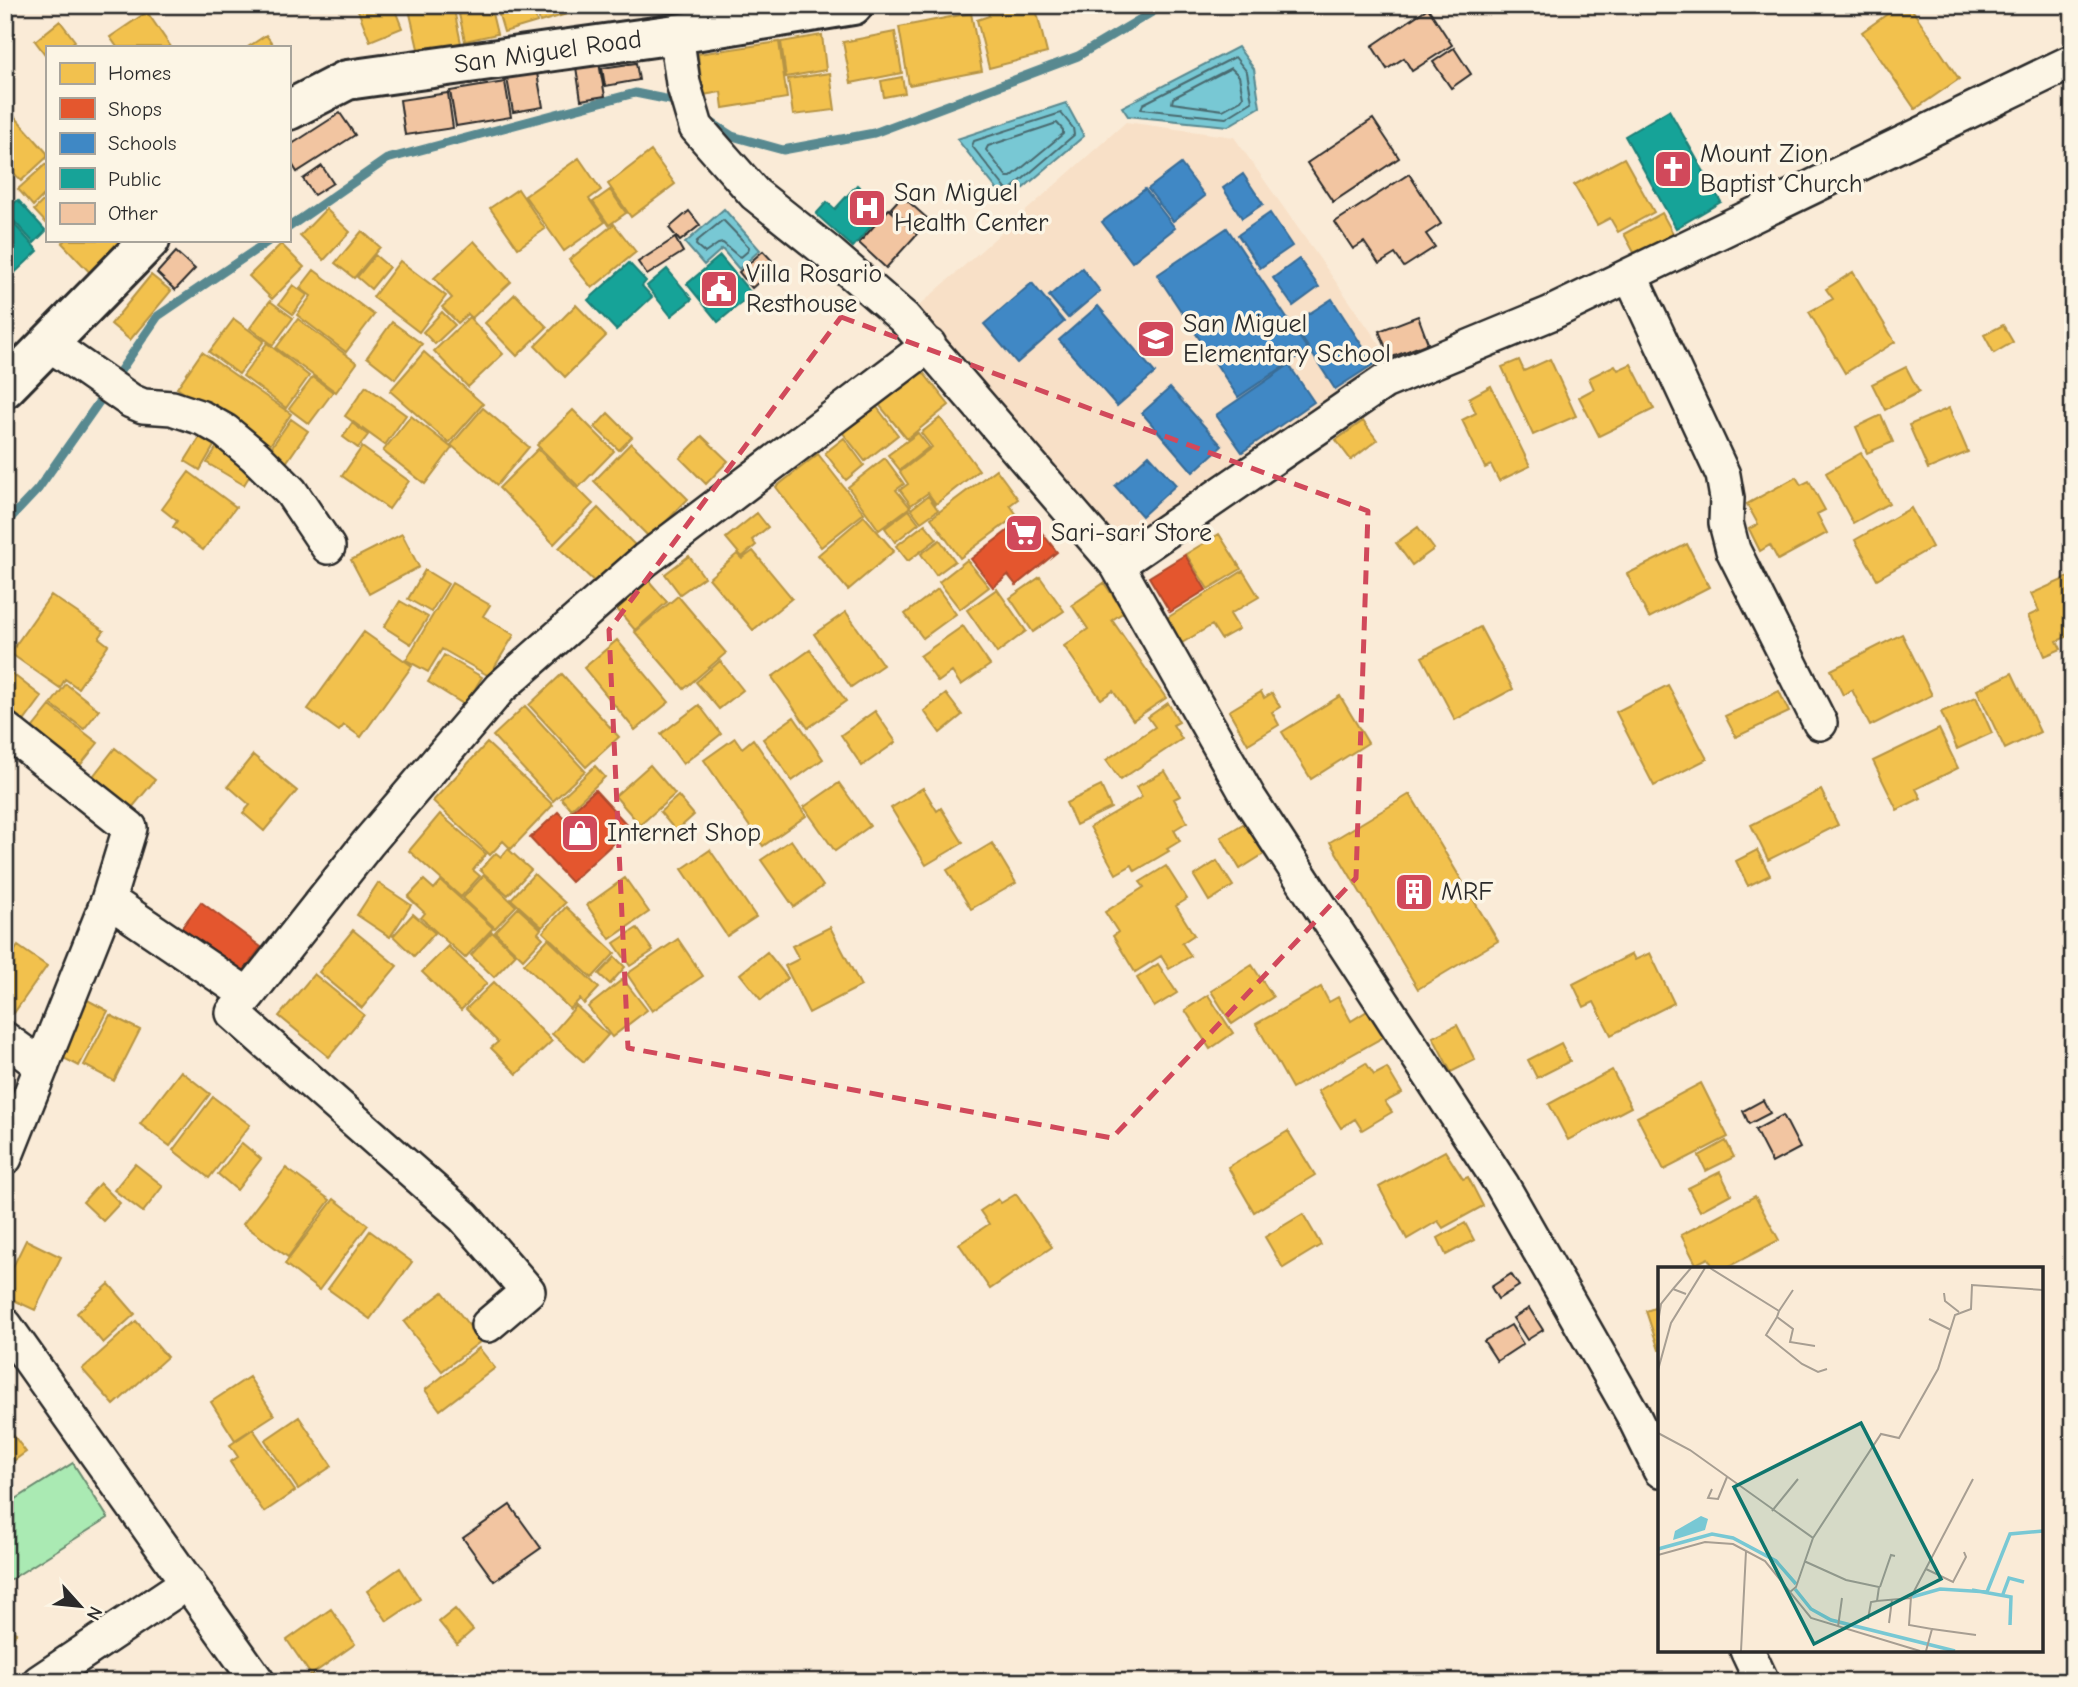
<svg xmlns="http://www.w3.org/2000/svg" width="2078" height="1687" viewBox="0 0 2078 1687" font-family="'Comic Neue',sans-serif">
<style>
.built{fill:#f8e0c7}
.green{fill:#aaeab3;stroke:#6a8a6f;stroke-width:2}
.water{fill:#78c8d4;stroke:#598990;stroke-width:2}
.homes{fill:#f2c14e;stroke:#b69444;stroke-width:2}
.shops{fill:#e4572e;stroke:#ac4a2d;stroke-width:2}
.schools{fill:#3f88c5;stroke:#396c97;stroke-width:2}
.public{fill:#17a398;stroke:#1d7f77;stroke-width:2}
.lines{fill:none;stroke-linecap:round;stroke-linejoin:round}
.shore{stroke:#4a6a6f;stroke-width:2}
.stream{stroke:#598990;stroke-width:9}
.building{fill:#f2c5a1;stroke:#2b2b2b;stroke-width:2}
.minor-casing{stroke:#2b2b2b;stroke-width:38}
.tertiary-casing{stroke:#2b2b2b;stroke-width:44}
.minor{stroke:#fcf5e5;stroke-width:33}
.tertiary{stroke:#fcf5e5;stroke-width:38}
.marked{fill:none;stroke:#d1495b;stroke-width:5;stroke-dasharray:14 9;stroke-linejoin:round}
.labels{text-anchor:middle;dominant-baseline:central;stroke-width:7;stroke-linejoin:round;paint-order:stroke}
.street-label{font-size:26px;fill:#2b2b2b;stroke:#fcf5e5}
.poi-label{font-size:26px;fill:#2b2b2b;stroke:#fcf5e5;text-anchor:start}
.inset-river{fill:none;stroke:#78c8d4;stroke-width:3.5}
.inset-road{fill:none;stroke:#a79e92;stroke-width:2}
.view{fill:#0f766e;fill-opacity:0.15;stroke:#0f766e;stroke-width:3.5}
.inset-edge{fill:none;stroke:#2b2b2b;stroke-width:3.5}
</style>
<rect width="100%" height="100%" fill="#faebd7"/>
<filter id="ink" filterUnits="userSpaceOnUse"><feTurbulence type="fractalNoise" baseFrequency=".0143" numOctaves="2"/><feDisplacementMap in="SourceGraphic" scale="14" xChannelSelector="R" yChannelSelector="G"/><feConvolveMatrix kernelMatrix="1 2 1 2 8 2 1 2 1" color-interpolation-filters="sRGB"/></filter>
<g filter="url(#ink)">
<path class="built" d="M1126,122L1234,137L1395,366L1122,553L912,312Z"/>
<path class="green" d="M73,1463L108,1518L5,1583V1506Z"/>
<path class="water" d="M1238,47L1254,69L1260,107L1228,126L1128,116L1122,107Z
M1066,103L1084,136L1007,202L957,139Z
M724,209L760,250L739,269L722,249L704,265L685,243Z"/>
<path class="homes" d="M356,5H393L402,28L370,41Z
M408,5H453L461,43L419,53Z
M457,5H490L497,34L465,41Z
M496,5H532L537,22L504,32Z
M535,5H587V8L540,22Z
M669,5H707L708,7L672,17Z
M998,5H1021V8L1035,5L1047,53L989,68L977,20L989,16L987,8Z
M1900,5H1909L1959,79L1915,109L1862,32Z
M147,12L171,47H117L110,37Z
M971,13L982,71L909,85L899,27Z
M60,21L75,41L67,47H47V57L35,41Z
M895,32L902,73L851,83L843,42Z
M266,35L275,47H248Z
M822,35L826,70L786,77L781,42Z
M779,42L787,98L723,108L721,92L703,95L698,54Z
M830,73L835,110L793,115L788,79Z
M902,77L905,93L884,97L881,81Z
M16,118L47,153V157L21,181L5,163V127Z
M651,151L675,184L631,217L608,184Z
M579,158L601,190L589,199L605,222L564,251L525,196Z
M1624,158L1654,212L1618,232L1610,218L1597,225L1574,185Z
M47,163V192L33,206L18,189Z
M518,189L545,229L518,248L490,208Z
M610,190L626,213L609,225L593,202Z
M47,197V224L34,210Z
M326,209L350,232L324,260L300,236Z
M1662,213L1675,237L1637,258L1624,234Z
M614,224L636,252L592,288L569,260Z
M362,231L380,247L354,278L335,263Z
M65,240H121L128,248L96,279L62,243Z
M474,241L511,282L472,318L468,314L458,323L442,307L452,298L434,278Z
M281,244L304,267L272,299L249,276Z
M375,255L389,267L371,289L357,277Z
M400,261L446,296L419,332L373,297Z
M314,270L374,315L346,352L297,315L311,296L300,288Z
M1853,272L1895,342L1845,373L1809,312L1833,299L1826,289Z
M151,275L171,291L130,340L111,324Z
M293,285L307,295L293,314L279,304Z
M515,294L547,327L517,356L485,323Z
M270,301L293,318L273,345L250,328Z
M576,305L606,336L565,377L535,346Z
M442,312L455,325L435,344L423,332Z
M469,317L503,354L468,387L434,351Z
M234,319L264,341L239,374L209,352Z
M298,319L357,363L336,392L276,348Z
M392,322L422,344L395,379L367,357Z
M2003,325L2013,342L1994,353L1984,335Z
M267,343L309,376L286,408L243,376Z
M202,352L291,414L266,451L177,388Z
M424,352L483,404L449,443L390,391Z
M1550,359L1576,416L1533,435L1502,367L1519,360L1524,371Z
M1631,364L1654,409L1599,436L1579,397L1594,389L1589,378L1615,365L1618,370Z
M918,366L949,405L907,439L876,401Z
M1906,367L1919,392L1885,410L1872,384Z
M313,377L333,392L309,424L289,409Z
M366,386L406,415L385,445L345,416Z
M1491,386L1530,466L1499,481L1491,465L1485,468L1462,420L1476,413L1469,398Z
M873,402L898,435L865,461L839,428Z
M483,408L529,447L497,485L451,445Z
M1949,408L1968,452L1928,469L1909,425Z
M573,410L614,451L579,487L537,445Z
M608,413L632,437L619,450L595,427Z
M1881,415L1893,442L1867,453L1856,427Z
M411,416L452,448L425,484L383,451Z
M940,418L979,470L936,504L928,493L911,505L900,490L908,484L900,472L932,447L921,433Z
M291,419L308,431L281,470L264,458Z
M1363,421L1377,440L1351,460L1336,440Z
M352,423L368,435L358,448L343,437Z
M208,424L222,432L200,470L185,461Z
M918,433L929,447L900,470L888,455Z
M702,436L728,461L706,484L680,458Z
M844,438L864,465L846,480L825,453Z
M219,443L256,465L244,485L207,463Z
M631,443L688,499L650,538L594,481Z
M362,447L409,481L389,509L342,476Z
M538,449L593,504L554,544L499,488Z
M1861,453L1889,503L1853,523L1826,473Z
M818,454L864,513L821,547L776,487Z
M885,458L904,484L896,490L910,507L879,530L848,487Z
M996,469L1018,499L1010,505L1017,515L960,558L931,518Z
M189,472L236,507L203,550L173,527L177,521L162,509Z
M1796,477L1801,485L1809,481L1825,510L1817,514L1827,533L1778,560L1770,545L1760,551L1749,529L1758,524L1747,504Z
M928,496L938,510L921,522L911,509Z
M598,508L637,547L599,586L559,548Z
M1911,508L1932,547L1877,579L1855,540Z
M909,510L919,523L895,542L885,528Z
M757,513L768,527L752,540L756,545L742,557L726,538Z
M864,516L894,551L848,590L818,555Z
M925,524L937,539L908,561L896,546Z
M1418,527L1434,549L1412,565L1396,543Z
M402,534L419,567L369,594L351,560Z
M1219,534L1241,569L1208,589L1186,554Z
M940,540L955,561L936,575L921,554Z
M1687,544L1709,587L1649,618L1627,574Z
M753,551L792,598L753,630L709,578L737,554L742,559Z
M689,556L704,577L680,594L665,574Z
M967,560L989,587L960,609L939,582Z
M425,570L448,584L431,612L408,599Z
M1243,571L1259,597L1230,614L1239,629L1221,639L1212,625L1182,643L1167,618Z
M2071,576L2073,634L2057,641L2061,649L2045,656L2028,616L2039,611L2031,594Z
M1040,577L1064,611L1033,632L1010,598Z
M649,581L667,602L635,630L617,609Z
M452,583L490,605L483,616L514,635L489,676L442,649L428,672L406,660Z
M1104,583L1124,612L1112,620L1166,698L1133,720L1113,691L1101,699L1064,646L1088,629L1072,605Z
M938,589L956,614L923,638L905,614Z
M997,589L1026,631L997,653L967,610Z
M51,595L104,631L99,638L108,645L78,688L65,679L60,688L10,653Z
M678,596L726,653L684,689L635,632Z
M400,601L428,617L411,644L384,627Z
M846,612L883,665L851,687L814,634Z
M963,626L990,665L961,685L952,672L938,682L920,656Z
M1480,627L1513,689L1455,720L1422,657Z
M364,632L412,666L361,737L344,725L339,731L308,709Z
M1902,634L1932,695L1870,726L1852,690L1843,695L1831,670Z
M617,640L669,702L635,730L584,668Z
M810,650L846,701L808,728L772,677Z
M444,655L482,677L465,705L428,682Z
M720,661L743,690L719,709L696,682Z
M10,672L42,697L19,728L5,718V679Z
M2012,673L2040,732L2005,749L1977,690Z
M562,674L619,737L586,767L529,705Z
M66,684L99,710L84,729L51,704Z
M1668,685L1707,759L1654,786L1616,712Z
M1779,691L1789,712L1736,737L1725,716Z
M1261,692L1264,698L1272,693L1280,707L1272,712L1279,725L1248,744L1229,711Z
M946,694L962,715L940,733L924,711Z
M1340,696L1368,743L1311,779L1282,732Z
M1976,697L1992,733L1957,749L1941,712Z
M1168,703L1179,722L1173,725L1182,739L1120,780L1106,760L1155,727L1148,717Z
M699,705L721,734L683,764L661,734Z
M50,706L98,743L74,773L26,736Z
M525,706L585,771L553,801L493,736Z
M875,711L896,742L862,766L841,735Z
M794,717L823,759L792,781L763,739Z
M1939,729L1958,768L1916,789L1921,798L1897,810L1873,761Z
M735,738L742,748L753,739L806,816L763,846L704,760Z
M487,743L553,805L511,849L503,841L490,855L433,801Z
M115,748L155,780L126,815L87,784Z
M253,755L297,791L264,831L243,813L250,805L228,786Z
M650,765L675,794L640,825L615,796Z
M595,766L605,777L571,809L561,798Z
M1165,771L1180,796L1174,799L1187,822L1174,830L1180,841L1167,849L1169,851L1135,871L1132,865L1116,874L1090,827L1142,797L1136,787Z
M839,783L870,826L835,851L804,807Z
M1101,786L1111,808L1076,825L1066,803Z
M923,788L937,811L941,808L963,843L926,865L891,808Z
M1821,790L1838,825L1768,860L1751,825Z
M1410,794L1498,941L1418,989L1330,842Z
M678,796L694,815L676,831L660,812Z
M440,814L486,854L473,870L480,876L461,897L409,851Z
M1248,821L1267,852L1240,869L1221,837Z
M791,840L823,886L794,907L761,860Z
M992,843L1016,883L971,909L947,870Z
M508,849L531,870L508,895L480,870L496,853L501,857Z
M710,850L756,917L727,936L682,869Z
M1757,850L1770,875L1748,886L1736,861Z
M1217,861L1233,886L1209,901L1194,876Z
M1166,866L1187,899L1176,906L1194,935L1182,943L1191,956L1169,969L1161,956L1135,972L1113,936L1118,932L1105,912L1144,887L1140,882Z
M534,874L565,903L542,927L511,899Z
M484,875L516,906L495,928L463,898Z
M625,878L649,912L610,939L587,905Z
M424,880L434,889L441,881L493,928L465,958L421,918L425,913L408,897Z
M378,883L411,905L390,937L357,915Z
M566,907L615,953L592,978L543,932Z
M518,908L541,929L538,933L543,938L523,959L495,932Z
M413,914L435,933L414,956L393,936Z
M830,927L861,986L809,1013L785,966L799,959L792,946Z
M637,928L653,951L630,966L614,943Z
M353,930L397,966L362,1008L319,972Z
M492,932L516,954L494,977L471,955Z
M548,939L599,988L584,1004L580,999L570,1009L524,964Z
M678,939L703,976L652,1011L627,974Z
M18,946L47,966L14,1013L5,1006V964Z
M448,946L487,983L461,1010L422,972Z
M767,952L788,978L761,1000L740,974Z
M1650,953L1674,1003L1611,1035L1594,1002L1584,1007L1573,984L1632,954L1635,960Z
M615,957L625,967L610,984L599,974Z
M1158,964L1177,993L1154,1007L1137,978Z
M1252,965L1273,997L1232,1024L1211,991Z
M314,974L364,1015L329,1057L279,1016Z
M623,979L647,1010L612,1037L588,1007Z
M494,982L552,1041L517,1074L491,1048L498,1042L466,1009Z
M1321,987L1329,1002L1338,997L1351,1021L1372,1008L1387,1035L1292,1088L1256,1024Z
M1208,995L1233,1033L1210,1049L1185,1010Z
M80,996L108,1011L79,1066L52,1052Z
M576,1006L608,1035L584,1062L552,1034Z
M110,1015L140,1030L114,1081L84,1065Z
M1457,1025L1475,1060L1451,1072L1433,1037Z
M1561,1043L1570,1061L1537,1078L1528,1060Z
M1366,1063L1374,1075L1387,1068L1402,1093L1385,1102L1392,1112L1362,1130L1355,1119L1341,1128L1318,1091Z
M1612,1070L1631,1107L1568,1140L1549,1104Z
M181,1071L210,1094L170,1146L140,1124Z
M1701,1083L1728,1137L1664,1170L1637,1117Z
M213,1097L250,1125L209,1178L173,1150Z
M1288,1131L1315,1175L1254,1212L1228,1167Z
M1726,1141L1734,1157L1706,1171L1699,1156Z
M242,1143L261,1159L237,1190L218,1174Z
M1445,1151L1463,1179L1468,1177L1483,1206L1443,1228L1438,1221L1407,1239L1379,1187Z
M135,1164L163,1186L143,1212L114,1190Z
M286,1168L330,1200L288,1257L243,1224Z
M1720,1172L1731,1194L1700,1211L1688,1188Z
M100,1183L120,1203L103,1221L83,1202Z
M1016,1194L1052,1247L990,1289L959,1244L989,1224L980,1211L998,1199L1001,1203Z
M1755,1196L1779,1240L1724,1269H1714L1708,1258L1696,1264L1681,1235Z
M334,1199L368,1225L319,1290L285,1264Z
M1303,1214L1321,1245L1283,1268L1265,1237Z
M1465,1223L1474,1240L1446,1255L1438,1238Z
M370,1231L412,1262L370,1319L328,1289Z
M26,1240L61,1257L35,1310L5,1296V1283Z
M109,1284L135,1314L103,1343L77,1313Z
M443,1292L481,1341L442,1371L404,1322Z
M1660,1306V1350H1659L1646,1311Z
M136,1321L167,1357L114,1405L82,1369Z
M479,1348L495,1368L440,1410L425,1390Z
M249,1377L274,1415L235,1440L211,1402Z
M299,1417L332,1466L298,1489L265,1440Z
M5,1424L26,1452L5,1467Z
M253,1429L295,1491L264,1512L230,1462L238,1457L230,1445Z
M400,1568L420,1599L387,1621L367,1591Z
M331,1609L355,1644L311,1675L287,1640Z
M455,1609L473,1630L457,1644L439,1622Z
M5,1626L16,1633L5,1649Z"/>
<path class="shops" d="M1028,515L1057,552L1016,585L1008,575L993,587L971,559Z
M1185,555L1206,590L1170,612L1149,577Z
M595,790L630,828L571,882L530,838L558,812L564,818Z
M201,902L261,947L240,975L180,930Z"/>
<path class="schools" d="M1181,164L1205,196L1173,221L1148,189Z
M1243,174L1263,204L1242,218L1223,188Z
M1145,189L1175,228L1132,262L1102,222Z
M1270,213L1292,246L1260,268L1238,235Z
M1227,228L1308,350L1238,397L1157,275Z
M1299,259L1319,287L1293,306L1273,278Z
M1082,268L1100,291L1068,318L1049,296Z
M1032,283L1064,322L1017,363L984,324Z
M1332,299L1374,364L1335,389L1293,324Z
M1098,306L1155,373L1117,406L1059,340Z
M1289,365L1314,402L1242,452L1216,415Z
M1170,388L1222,446L1193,472L1142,413Z
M1149,455L1176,485L1142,516L1115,486Z"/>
<path class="public" d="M1669,110L1721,202L1676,228L1625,136Z
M857,185L885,210L853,247L816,214L827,202L835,209Z
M18,200L46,231L34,243L5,211Z
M5,214L38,251L5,282Z
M720,256L752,294L718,322L687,284Z
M629,263L646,281L642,286L652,297L616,330L588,300Z
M667,269L692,299L671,316L647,286Z"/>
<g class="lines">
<path class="shore" d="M1235,57L1247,72L1252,102L1226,118L1141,109L1143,104Z
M1231,68L1239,76L1243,97L1241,100L1223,110L1172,103L1173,98Z
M1061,113L1073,128L1074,135L1010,190L1006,189L972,146L974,141Z
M1057,123L1063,130V134L1011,177H1007L986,150L988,146Z
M723,220L749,247L748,251L741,257L738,256L723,243L718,244L705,253L696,245L697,241Z"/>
<path class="stream" d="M709,121L732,136L783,150L874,133L1078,56L1164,5
M289,227L387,159L635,93L680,102
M114,380L158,316L270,240
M5,524L38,489L106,392"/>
</g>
<path class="building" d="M1428,8L1452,45L1412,71L1404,58L1387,69L1372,46Z
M1454,48L1471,74L1451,88L1433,62Z
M599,63L605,96L581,100L576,67Z
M636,63L639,80L605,86L602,68Z
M537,73L543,107L513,112L507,78Z
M505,82L511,117L456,126L450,91Z
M448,93L453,128L405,135L400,100Z
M340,113L355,135L297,172L289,159V146Z
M1373,119L1399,158L1333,202L1307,163Z
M322,166L333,183L314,195L303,179Z
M1409,174L1441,224L1426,234L1435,247L1404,267L1395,254L1379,264L1364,242L1353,249L1335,222Z
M902,196L928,219L917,231L891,208Z
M889,209L917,234L886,268L859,243Z
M689,211L700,225L680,241L669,228Z
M675,238L683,252L647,275L638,262Z
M763,251L777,266L752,288L739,272Z
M176,252L195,269L175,290L157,273Z
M1418,316L1428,343L1390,358L1379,331Z
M1763,1100L1770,1113L1749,1124L1743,1111Z
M1783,1115L1800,1148L1772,1163L1755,1130Z
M1511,1274L1519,1286L1498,1299L1491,1287Z
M1529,1308L1543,1330L1527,1340L1513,1318Z
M1511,1325L1523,1344L1497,1361L1484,1341Z
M510,1505L541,1548L494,1581L463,1538Z"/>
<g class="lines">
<defs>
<path id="minor" d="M676,34L683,83L696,127L755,194L829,253L904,318L1117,565L1384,382L1549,314L2073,61
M1630,275L1723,475L1727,498L1726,523L1733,550L1820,723
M48,343L131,401L143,406L172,408L202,418L225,431L255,456L291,492L328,547
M1117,565L1249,798L1502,1185L1632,1413L1660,1470
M5,729L130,828L108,900
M248,995L233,1013L464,1217L528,1291L488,1325
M5,1039L42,1066
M5,1158L108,900L248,995L368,843L500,688L645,560L929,345
M5,1325L258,1682
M1747,1650L1762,1682
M39,1682L188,1582"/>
<g id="tertiary">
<path id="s1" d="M289,110L347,80L676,34L853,5"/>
<path d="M5,388L150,240"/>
</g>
</defs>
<use href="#minor" class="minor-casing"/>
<use href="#tertiary" class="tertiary-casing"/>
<use href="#minor" class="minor"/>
<use href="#tertiary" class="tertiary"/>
</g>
</g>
<path class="marked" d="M841,317L1368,511L1356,878L1112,1138L628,1048L609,630Z"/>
<defs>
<symbol id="church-square" viewBox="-11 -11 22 22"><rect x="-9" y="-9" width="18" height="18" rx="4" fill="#d1495b" stroke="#fcf5e5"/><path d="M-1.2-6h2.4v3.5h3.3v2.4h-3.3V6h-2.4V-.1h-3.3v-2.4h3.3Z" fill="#fff"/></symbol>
<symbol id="hospital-square" viewBox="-11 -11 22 22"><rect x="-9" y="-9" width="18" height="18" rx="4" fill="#d1495b" stroke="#fcf5e5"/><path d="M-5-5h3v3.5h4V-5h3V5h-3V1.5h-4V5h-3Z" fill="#fff"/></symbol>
<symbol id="civic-square" viewBox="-11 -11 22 22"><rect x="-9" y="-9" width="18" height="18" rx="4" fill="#d1495b" stroke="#fcf5e5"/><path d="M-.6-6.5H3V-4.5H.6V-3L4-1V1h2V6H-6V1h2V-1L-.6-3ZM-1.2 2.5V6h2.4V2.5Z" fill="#fff"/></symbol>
<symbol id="school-square" viewBox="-11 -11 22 22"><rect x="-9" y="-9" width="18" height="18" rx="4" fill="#d1495b" stroke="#fcf5e5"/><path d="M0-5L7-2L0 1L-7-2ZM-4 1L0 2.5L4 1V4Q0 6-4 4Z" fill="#fff"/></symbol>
<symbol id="supermarket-square" viewBox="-11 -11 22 22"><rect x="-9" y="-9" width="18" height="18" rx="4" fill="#d1495b" stroke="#fcf5e5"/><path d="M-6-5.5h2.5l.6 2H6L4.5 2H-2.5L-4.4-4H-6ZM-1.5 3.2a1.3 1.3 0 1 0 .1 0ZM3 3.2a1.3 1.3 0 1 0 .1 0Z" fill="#fff"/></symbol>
<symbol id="shop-square" viewBox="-11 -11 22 22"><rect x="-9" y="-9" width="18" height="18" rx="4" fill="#d1495b" stroke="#fcf5e5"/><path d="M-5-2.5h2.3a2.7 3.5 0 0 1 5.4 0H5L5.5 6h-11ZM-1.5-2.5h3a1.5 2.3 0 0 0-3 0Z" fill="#fff"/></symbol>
<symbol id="building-square" viewBox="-11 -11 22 22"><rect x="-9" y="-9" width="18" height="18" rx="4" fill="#d1495b" stroke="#fcf5e5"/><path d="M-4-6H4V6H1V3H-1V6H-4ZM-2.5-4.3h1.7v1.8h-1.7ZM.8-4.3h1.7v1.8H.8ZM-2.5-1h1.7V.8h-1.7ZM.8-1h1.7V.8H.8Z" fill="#fff"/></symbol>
</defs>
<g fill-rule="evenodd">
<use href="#church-square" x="1651" y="147" width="44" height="44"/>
<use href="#hospital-square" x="845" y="186" width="44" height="44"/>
<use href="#civic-square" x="697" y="267" width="44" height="44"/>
<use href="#school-square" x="1134" y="317" width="44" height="44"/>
<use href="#supermarket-square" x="1002" y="511" width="44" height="44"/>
<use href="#shop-square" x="558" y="811" width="44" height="44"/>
<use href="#building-square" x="1392" y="870" width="44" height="44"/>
</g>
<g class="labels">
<g class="street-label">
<text stroke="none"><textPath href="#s1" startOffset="268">San Miguel Road</textPath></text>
</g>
<g class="poi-label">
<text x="1700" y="154">Mount Zion<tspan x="1700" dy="30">Baptist Church</tspan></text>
<text x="894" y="193">San Miguel<tspan x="894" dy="30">Health Center</tspan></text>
<text x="746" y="274">Villa Rosario<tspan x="746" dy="30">Resthouse</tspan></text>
<text x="1183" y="324">San Miguel<tspan x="1183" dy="30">Elementary School</tspan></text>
<text x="1051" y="533">Sari-sari Store</text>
<text x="607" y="833">Internet Shop</text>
<text x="1441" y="892">MRF</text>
</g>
</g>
<g transform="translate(1658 1267)">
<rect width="385" height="385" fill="#faebd7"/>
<path d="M43,249L50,252L47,263L15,273L17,264Z" fill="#78c8d4"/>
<path class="inset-river" d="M0,282L54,267L75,271L118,294L138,317M137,322L153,342L173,353L297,384M314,323L353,330L352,358M345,327L351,311L366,315M254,330L282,322L329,325L352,267L385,264"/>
<path class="inset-road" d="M52,1L121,44L119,50L135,62L132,75L157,79M15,22L33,1M286,26L287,34L301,45M121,44L135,23M119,50L108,68L144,97L160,105L169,102M271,52L293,63M0,55L3,37L15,22L28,27M0,103L13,56L47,1M0,166L32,183L155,271L138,320L132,325M54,222L50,231L60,232L69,210M114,244L140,212M155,271L223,167L241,171L280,102L297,48L313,42L314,18L385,23M0,288L47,275L75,277L107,294L153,351L262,384M146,294L188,313L221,320L219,334L253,331M268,302L295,315L308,290L306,285M222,320L233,288L237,289M210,352L213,335L219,334M231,356L234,333M180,360L184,331M274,362L318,368M83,384L88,284M268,384L274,362L251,358L253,330L315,212"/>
<path class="view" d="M203,156L283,312L156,377L76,220Z"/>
<rect width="385" height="385" class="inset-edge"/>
</g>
<rect width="2078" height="1687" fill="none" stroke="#fcf5e5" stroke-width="28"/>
<rect x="14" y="14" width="2050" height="1659" fill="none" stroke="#2b2b2b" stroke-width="2.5" filter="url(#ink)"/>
<rect x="46" y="46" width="245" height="196" fill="#fcf5e5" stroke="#a8a49b" stroke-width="2"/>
<rect x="60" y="63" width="35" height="21" fill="#f2c14e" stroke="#a8a49b" stroke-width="2"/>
<text x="108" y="80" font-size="21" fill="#2b2b2b">Homes</text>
<rect x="60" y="98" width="35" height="21" fill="#e4572e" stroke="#a8a49b" stroke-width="2"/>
<text x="108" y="116" font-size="21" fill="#2b2b2b">Shops</text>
<rect x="60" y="133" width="35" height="21" fill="#3f88c5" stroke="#a8a49b" stroke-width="2"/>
<text x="108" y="150" font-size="21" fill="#2b2b2b">Schools</text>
<rect x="60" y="168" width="35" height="21" fill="#17a398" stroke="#a8a49b" stroke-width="2"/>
<text x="108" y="186" font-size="21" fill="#2b2b2b">Public</text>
<rect x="60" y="203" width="35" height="21" fill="#f2c5a1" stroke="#a8a49b" stroke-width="2"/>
<text x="108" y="220" font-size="21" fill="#2b2b2b">Other</text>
<g transform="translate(80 1606) rotate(117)" stroke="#fcf5e5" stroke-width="5" paint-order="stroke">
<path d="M0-5L12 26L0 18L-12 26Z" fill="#2b2b2b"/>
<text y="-10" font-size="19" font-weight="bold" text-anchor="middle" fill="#2b2b2b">N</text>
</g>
</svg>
